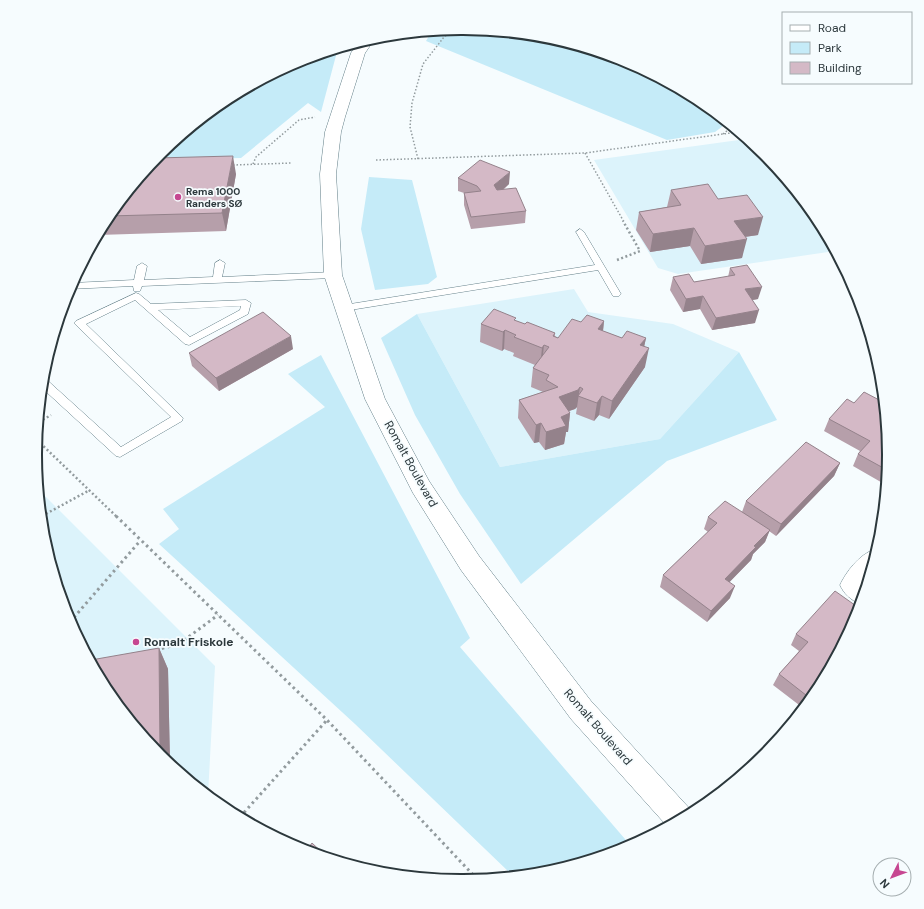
<svg xmlns="http://www.w3.org/2000/svg" width="924" height="909" viewBox="0 0 924 909" font-family="'DM Sans',sans-serif">
<style>
.built{fill:#dcf3fb}
.green{fill:#c5ebf8}
.lines{fill:none;stroke-linecap:round;stroke-linejoin:round}
.service-casing{stroke:#637f88;stroke-width:1}
.minor-casing{stroke:#637f88;stroke-width:1}
.tertiary-casing{stroke:#637f88;stroke-width:1}
.path-far2{stroke:#929b9e;stroke-width:1.5;stroke-dasharray:1.5 2;stroke-linecap:butt}
.path-far1{stroke:#929b9e;stroke-width:2.5;stroke-dasharray:2 2.5;stroke-linecap:butt}
.path{stroke:#929b9e;stroke-width:3;stroke-dasharray:2.5 3.5;stroke-linecap:butt}
.service{fill:#fff;fill-rule:evenodd}
.minor{fill:#fff;fill-rule:evenodd}
.tertiary{fill:#fff;fill-rule:evenodd}
.wall{fill:#b69faa}
.shaded-wall{fill:#94828b}
.building{fill:#d4b9c6;stroke:#94828b}
.poi-dot{fill:#c64691;stroke:#f6fcfe;stroke-width:1.5}
.labels{text-anchor:middle;dominant-baseline:central;stroke-width:3.5;stroke-linejoin:round;paint-order:stroke}
.far-poi-label{font-size:10px;font-weight:bold;fill:#2c383c;stroke:#f6fcfe;text-anchor:start}
.street-label{font-size:12px;fill:#2c383c;stroke:#f6fcfe}
.poi-label{font-size:12px;font-weight:bold;fill:#2c383c;stroke:#f6fcfe;text-anchor:start}
.rim{fill:none;stroke:#2c383c;stroke-width:2}
</style>
<rect width="100%" height="100%" fill="#f6fcfe"/>
<path class="built" d="M746,139L764,153L817,218L832,247L828,252L678,274L658,268L594,160Z
M574,289L588,312L673,324L739,352L660,439L500,467L417,314Z
M39,490L215,666L208,795L160,756L107,691L68,617L44,537Z"/>
<path class="green" d="M462,28L545,36L625,61L699,100L727,123L715,132L667,140L426,41L432,31Z
M338,48L321,112L308,103L241,158L154,160L161,153L225,100L299,60Z
M369,177L412,180L437,277L428,284L375,290L361,229Z
M417,314L500,467L660,439L739,352L777,420L667,461L521,584L460,494L415,415L381,338Z
M321,355L470,638L460,647L631,846L545,873L513,876L355,724L159,544L179,529L163,509L325,407L288,374Z"/>
<g class="lines">
<defs>
<path id="service" d="M580,229L584,232L621,294L619,296H613L598,270L344,311L339,308L344,305L595,265L576,232Z
M220,260L225,263L222,277L333,272L338,275L333,278L142,286L140,291H134L133,286L69,289L72,283L134,280L137,266L142,263L147,266L144,280L213,277L215,263Z
M136,293L139,294L151,304L246,300L251,303L248,314L189,345L185,344L135,300L86,324L183,418L182,421L120,457L116,456L42,388L43,379L47,380L121,447L171,417L74,323L76,321ZM241,306L240,310L190,337L158,310Z"/>
<path id="minor" d="M873,550L876,551L860,604C851,600 844,594 840,585C846,572 859,555 873,550Z"/>
<path id="tertiary" d="M373,38L374,40L365,53L345,117L341,132L336,174L342,275L385,399L429,481L479,556L591,701L690,809L692,813L667,826L571,719L461,570L413,493L365,399L324,275L320,174L325,132L351,53L358,42Z"/>
</defs>
<use href="#service" class="service-casing"/>
<use href="#minor" class="minor-casing"/>
<use href="#tertiary" class="tertiary-casing"/>
<path class="path-far2" d="M723,134L732,127
M585,153L624,222
M418,159L410,127L412,103L423,64L444,37L449,33
M376,160L585,153L738,132
M253,164L256,157L299,120L315,117
M233,165L292,163"/>
<path class="path-far1" d="M617,260L640,251L623,221
M39,422L51,415
M37,440L117,517
M42,516L88,491"/>
<path class="path" d="M116,516L327,720L477,879
M70,622L140,541
M156,650L179,644L218,615
M240,817L327,720"/>
<use href="#service" class="service"/>
<use href="#minor" class="minor"/>
<use href="#tertiary" class="tertiary"/>
</g>
<path class="wall" d="M156,158L236,174L226,231L98,235L108,217Z
M458,178L509,184L503,190L526,211L525,223L471,229L464,205V193L458,191Z
M671,190L718,199L758,235L745,237L742,258L701,264L690,246L650,252L636,230L639,212L667,207Z
M730,268L758,299L752,300L755,323L712,330L700,309L683,312L670,290L673,277L694,282L728,277Z
M516,321L525,324L555,333V336L558,338L581,322L604,321L603,331L622,338H646L644,347L645,367L609,419L599,415L594,421L576,414L577,407L575,409L569,411L570,413L568,432H566L564,444L545,450L539,442L534,443L518,418L519,400L543,392L531,387L533,368L535,365L513,356L514,353L504,349L502,351L480,342L481,324Z
M293,349L219,391L192,366L189,353Z
M879,368L880,372L881,378L875,375Z
M854,403L888,455L886,485L853,466L858,454L860,451L824,431L829,419Z
M840,463L834,476L776,536L769,531L765,542L753,554L751,560L729,582L730,598L707,622L660,587L663,575L708,532L704,529L708,517L742,512L746,501Z
M859,608L816,692L803,708L773,685L779,674L799,651L791,645L796,634Z
M159,648L168,669L170,764L160,756L107,691Z"/>
<path class="shaded-wall" d="M233,156L236,174L226,231L222,213Z
M510,172L509,184L494,197V185Z
M763,217L758,235L729,239L734,221Z
M694,228L690,246L650,252L653,234Z
M747,239L742,258L701,264L705,246Z
M762,287L758,299L741,302L745,289Z
M703,296L700,309L683,312L686,299Z
M759,310L755,323L712,330L716,318Z
M604,321L602,340L598,329Z
M505,330L504,349L502,351L503,332Z
M291,336L293,349L219,391L216,378Z
M646,338L642,356L640,345Z
M544,345L542,364L540,367L542,348Z
M649,348L645,367L609,419L612,401Z
M580,387L577,407L575,409L557,415L559,397Z
M602,396L599,415L594,421L597,403Z
M570,413L568,432H566L564,444L545,450L546,432L561,417Z
M541,423L539,442L534,443L536,425Z
M840,463L834,476L776,536L781,524Z
M770,530L765,542L753,554L751,560L721,591L725,579L754,546Z
M735,586L730,598L707,622L711,611Z
M159,648L168,669L170,764L163,758L160,752Z"/>
<path class="building" d="M233,156L222,213L108,216L156,158Z
M480,160L510,172L494,185L497,190L516,188L526,211L471,217L464,193L481,191L477,186L458,178Z
M708,184L718,199L747,195L763,217L734,221L747,239L705,246L694,228L653,234L639,212L681,205L671,190Z
M747,265L762,287L745,289L759,310L716,318L703,296L686,299L673,277L689,274L694,282L735,275L730,268Z
M494,309L516,318L514,320L525,324L527,322L555,333L553,336L558,338L572,319L581,322L587,315L604,321L598,329L622,338L627,331L646,338L640,345L649,348L612,401L602,396L597,403L578,396L583,389L580,387L578,390L559,397L570,413L561,417L566,426L546,432L541,423L536,425L519,400L558,387L546,380L549,375L533,368L549,347L544,345L542,348L514,337L516,335L505,330L503,332L481,324Z
M263,312L291,336L216,378L189,353Z
M864,392L883,402L888,455L887,470L858,454L870,441L829,419L847,399L854,403Z
M806,442L840,463L781,524L746,501Z
M725,501L770,530L754,546L756,547L725,579L735,586L711,611L663,575L717,523L708,517Z
M835,591L859,608L856,618L816,692L811,699L779,674L808,642L796,634Z
M159,648L160,752L158,753L107,691L91,660Z
M312,843L327,857L306,851Z"/>
<g class="poi-dot">
<circle cx="178" cy="197" r="4"/>
<circle cx="136" cy="642" r="4"/>
</g>
<g class="labels">
<g class="far-poi-label">
<text x="186" y="191">Rema 1000<tspan x="186" dy="12">Randers SØ</tspan></text>
</g>
<g class="street-label">
<text transform="translate(411 464) rotate(61)">Romalt Boulevard</text>
<text transform="translate(598 727) rotate(49)">Romalt Boulevard</text>
</g>
<g class="poi-label">
<text x="144" y="642">Romalt Friskole</text>
</g>
</g>
<path d="M0 0H924V909H0ZM461 35H463A419 419 0 0 1 882 454V455A419 419 0 0 1 463 874H461A419 419 0 0 1 42 455V454A419 419 0 0 1 461 35Z" fill="#f6fcfe" fill-rule="evenodd"/>
<path class="rim" d="M461 35H463A419 419 0 0 1 882 454V455A419 419 0 0 1 463 874H461A419 419 0 0 1 42 455V454A419 419 0 0 1 461 35Z"/>
<rect x="782" y="12" width="130" height="72" fill="#f6fcfe" stroke="#a5aeb0"/>
<rect x="790" y="25" width="20" height="6" fill="#ffffff" stroke="#a5aeb0"/>
<text x="818" y="32" font-size="12" fill="#2c383c">Road</text>
<rect x="790" y="42" width="20" height="12" fill="#c5ebf8" stroke="#a5aeb0"/>
<text x="818" y="52" font-size="12" fill="#2c383c">Park</text>
<rect x="790" y="62" width="20" height="12" fill="#d4b9c6" stroke="#a5aeb0"/>
<text x="818" y="72" font-size="12" fill="#2c383c">Building</text>
<g transform="translate(892 877) rotate(228)"><circle r="19" fill="#f6fcfe" stroke="#a5aeb0"/>
<path d="M0-3L7 15L0 10L-7 15Z" fill="#c64691"/>
<text y="-6" font-size="11" font-weight="bold" text-anchor="middle" fill="#2c383c">N</text>
</g>
</svg>
